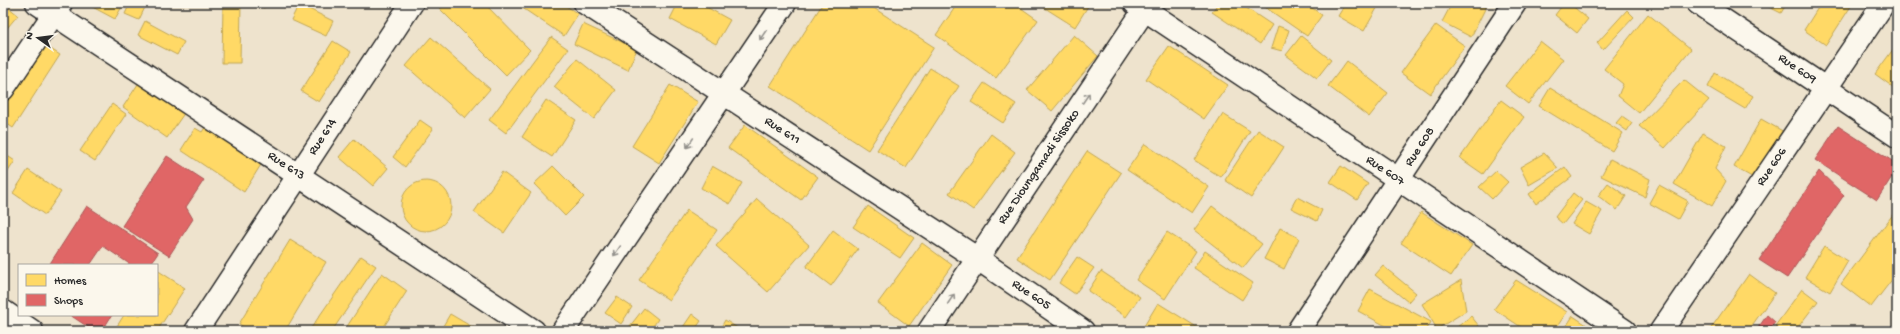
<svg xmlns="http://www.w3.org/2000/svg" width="1900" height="334" viewBox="0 0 1900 334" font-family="'Gochi Hand',sans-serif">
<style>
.homes{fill:#ffd966;stroke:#bfa554}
.shops{fill:#e06666;stroke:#aa5454}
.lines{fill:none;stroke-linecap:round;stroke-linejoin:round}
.minor-casing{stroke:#2b2b2b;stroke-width:25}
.minor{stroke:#fbf7ec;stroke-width:22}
.oneway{stroke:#93918c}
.labels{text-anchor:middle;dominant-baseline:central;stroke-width:4;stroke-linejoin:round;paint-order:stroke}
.street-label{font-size:13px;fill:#2b2b2b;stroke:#fbf7ec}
</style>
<rect width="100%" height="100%" fill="#eee3cd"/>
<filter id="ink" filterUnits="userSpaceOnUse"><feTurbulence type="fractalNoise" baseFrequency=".025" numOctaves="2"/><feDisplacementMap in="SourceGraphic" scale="8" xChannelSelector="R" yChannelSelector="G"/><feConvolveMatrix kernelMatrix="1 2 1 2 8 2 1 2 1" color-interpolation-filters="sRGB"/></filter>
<g filter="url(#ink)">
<path class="homes" d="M3,3L18,15L3,33Z
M85,3H124L115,19Z
M130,3H147L139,20L125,14Z
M223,3H241L240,63H222Z
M257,3H267L264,8Z
M447,3H484L530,50L506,75L440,9Z
M515,3H562L578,14L564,36Z
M678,3H699L730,20L716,44L670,19Z
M823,3H866L934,47L868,150L770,86Z
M958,3H1014L1038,20L996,78L936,35Z
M1037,3H1090L1075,27Z
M1218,3H1239L1272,25L1260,44L1212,12Z
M1259,3H1305L1322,15L1307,36Z
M1329,3H1338L1336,7Z
M1346,3H1380L1364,31L1338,16Z
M1432,3H1440L1438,7Z
M1452,3H1488L1471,37L1442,22Z
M1564,3H1569L1588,19L1577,33L1555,15Z
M1761,3H1787L1781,13Z
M1821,3H1853L1826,45L1804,30Z
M299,4L333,21L326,36L291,20Z
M1627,10L1634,17L1603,50L1597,43Z
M1648,14L1691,49L1639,113L1618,96L1623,84L1604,69Z
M145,21L184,42L177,55L138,35Z
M583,24L637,49L628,70L574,44Z
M1436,25L1465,46L1430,94L1401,73Z
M1278,26L1289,30L1282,51L1271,48Z
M1074,35L1098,56L1052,111L1027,90Z
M1301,36L1331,60L1317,78L1286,55Z
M431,37L490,89L465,118L406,66Z
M551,37L568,49L506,133L489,120Z
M333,41L351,52L319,102L301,91Z
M1540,41L1563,59L1528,104L1505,86Z
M43,44L60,55L13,128L3,121V106Z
M1897,44V90L1875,74Z
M1169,46L1228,85L1204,119L1146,79Z
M577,59L616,90L594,119L554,87Z
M1347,61L1388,93L1369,117L1328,86Z
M930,68L959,86L906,168L877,150Z
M1715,73L1753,96L1745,109L1708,87Z
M1684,80L1709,100L1665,148L1639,126Z
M140,81L185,112L167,138L123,107Z
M984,83L1016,104L1003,123L971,102Z
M670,85L698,102L659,163L632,146Z
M1550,88L1623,133L1612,151L1539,106Z
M546,100L576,120L552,157L522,137Z
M1501,100L1524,117L1483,174L1460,158Z
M112,104L126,114L95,161L80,151Z
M1223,114L1250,131L1221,177L1194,160Z
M1622,116L1632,123L1627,131L1616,123Z
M1761,119L1786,133L1759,181L1734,167Z
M420,120L433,129L405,167L393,157Z
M745,125L818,177L801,200L728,148Z
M206,126L262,163L244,192L181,150L195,128L202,132Z
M1258,130L1284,147L1251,198L1225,180Z
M1703,133L1726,146L1715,169L1726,181L1712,206L1674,184Z
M991,134L1015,152L973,210L949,193Z
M354,139L388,168L373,186L339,157Z
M1145,144L1209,187L1192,213L1127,170Z
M1087,151L1121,173L1050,280L1017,258Z
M3,153L15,161L3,179Z
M1544,153L1558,168L1529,185L1520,167Z
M1610,159L1650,179L1645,197L1601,176Z
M553,166L584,197L565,216L534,184Z
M712,166L742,183L730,204L701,188Z
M1341,166L1368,184L1357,200L1330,182Z
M1565,167L1572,177L1536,204L1529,194Z
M28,170L61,192L45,215L13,193Z
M1496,171L1508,182L1492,199L1479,187Z
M502,172L531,193L504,233L474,212Z
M401 206a25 25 0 1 1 50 0a25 25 0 1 1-50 0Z
M1608,183L1626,196L1617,210L1598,196Z
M1659,185L1688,201L1678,219L1649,203Z
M1573,193L1582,200L1563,224L1555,217Z
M1297,197L1322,210L1317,221L1291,208Z
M757,199L809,245L768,292L716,246Z
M1586,202L1602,211L1589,234L1572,224Z
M868,206L914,238L900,258L853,227Z
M1212,206L1262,244L1243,268L1194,230Z
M1897,209V273L1871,307L1841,284Z
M687,210L717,230L669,300L639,280Z
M1421,212L1472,245L1451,276L1401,243Z
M1280,228L1299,238L1284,269L1264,259Z
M833,230L858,249L831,286L806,267Z
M1167,232L1196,251L1165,299L1136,280Z
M290,240L326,262L285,331H251L239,324Z
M922,243L952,265L909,326L878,303Z
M1824,246L1848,261L1830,292L1805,277Z
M1205,251L1253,283L1242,300L1194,268Z
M361,256L376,266L332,331H309Z
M1077,257L1094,268L1075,294L1059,283Z
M1383,266L1416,293L1408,302L1375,275Z
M157,270L185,288L157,331H114L124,315H157Z
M1101,271L1140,297L1126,317L1088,291Z
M382,273L407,291L381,331H344Z
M1749,274L1775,293L1748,331H1709Z
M1461,280L1466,311L1437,329L1422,304Z
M1516,280L1567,312L1554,331H1527L1494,309Z
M1370,289L1431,322L1426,331H1395L1358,311Z
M1802,289L1818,301L1795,331H1781L1775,326Z
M617,297L632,307L621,324L605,313Z
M1158,303L1200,329L1198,331H1141Z
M644,308L658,319L650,331H626Z
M450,314L479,331H440Z
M692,314L701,321L694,331H682L681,330Z
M1471,316L1479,326L1474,331H1452Z
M1573,316L1596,331H1563Z
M725,320L742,331H719Z
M1226,327L1231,331H1223Z"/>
<path class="shops" d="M1838,126L1897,164V169L1877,200L1815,160Z
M167,156L204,180L186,207L193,219L169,256L122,226Z
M1819,171L1844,195L1787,278L1759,260Z
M87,206L158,253L150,265H131L103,246L90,265H49Z
M70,315H112L102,331H94Z
M1767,315L1775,322L1769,331H1756Z"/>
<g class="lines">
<defs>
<path id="minor" d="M37,3L534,331
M585,3L978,259L1083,331
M1135,3L1625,331
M1698,3L1897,136
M3,89L61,3
M3,311L32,331
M196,331L412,3
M563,331L785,3
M929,331L1149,3
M1298,331L1515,3
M1661,331L1884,3"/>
</defs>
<use href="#minor" class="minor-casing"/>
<use href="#minor" class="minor"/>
</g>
<defs><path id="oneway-shaft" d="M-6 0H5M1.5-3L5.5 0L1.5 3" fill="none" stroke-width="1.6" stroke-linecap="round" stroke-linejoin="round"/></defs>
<g class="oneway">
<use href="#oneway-shaft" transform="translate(763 35) rotate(124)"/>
<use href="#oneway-shaft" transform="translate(1086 98) rotate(-56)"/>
<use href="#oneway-shaft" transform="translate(690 143) rotate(124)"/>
<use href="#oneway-shaft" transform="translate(617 251) rotate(124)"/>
<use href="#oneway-shaft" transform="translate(951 299) rotate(-56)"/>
</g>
</g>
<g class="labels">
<g class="street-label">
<text transform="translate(1797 69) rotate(34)">Rue 609</text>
<text transform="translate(782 131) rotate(33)">Rue 611</text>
<text transform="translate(323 137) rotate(-57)">Rue 614</text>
<text transform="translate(1420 147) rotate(-57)">Rue 608</text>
<text transform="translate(286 166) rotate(33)">Rue 613</text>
<text transform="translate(1039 167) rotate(-56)">Rue Dioungamadi Sissoko</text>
<text transform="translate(1772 167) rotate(-56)">Rue 606</text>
<text transform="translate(1385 171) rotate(34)">Rue 607</text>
<text transform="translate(1031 295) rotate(34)">Rue 605</text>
</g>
</g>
<rect width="1900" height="334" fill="none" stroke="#fbf7ec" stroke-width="16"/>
<rect x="8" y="8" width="1884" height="318" fill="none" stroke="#2b2b2b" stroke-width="1.5" filter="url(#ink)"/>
<rect x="18" y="264" width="140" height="52" fill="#fbf7ec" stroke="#a8a59f"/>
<rect x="26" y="274" width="20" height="12" fill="#ffd966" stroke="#a8a59f"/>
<text x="54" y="284" font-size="12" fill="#2b2b2b">Homes</text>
<rect x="26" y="294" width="20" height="12" fill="#e06666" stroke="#a8a59f"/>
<text x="54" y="304" font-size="12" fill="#2b2b2b">Shops</text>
<g transform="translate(38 38) rotate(284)" stroke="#fbf7ec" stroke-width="3" paint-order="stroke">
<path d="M0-3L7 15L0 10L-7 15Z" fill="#2b2b2b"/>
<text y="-6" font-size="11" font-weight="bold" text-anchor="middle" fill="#2b2b2b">N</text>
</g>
</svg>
